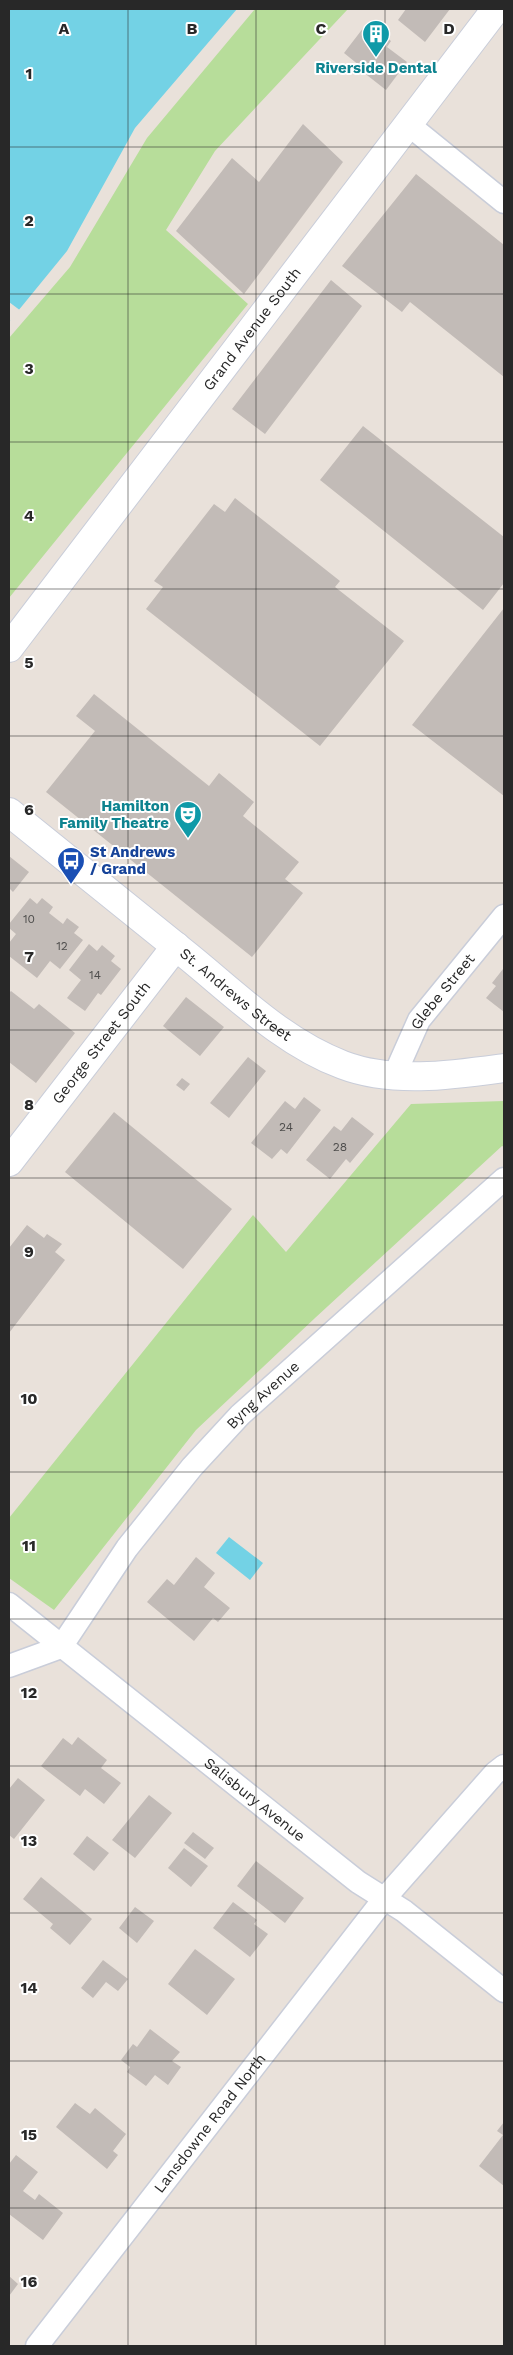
<svg xmlns="http://www.w3.org/2000/svg" width="513" height="2355" viewBox="0 0 513 2355" font-family="'Work Sans',sans-serif">
<style>
.green{fill:#b7dd9a}
.water{fill:#73d2e5}
.pier{fill:#e9e1da}
.building{fill:#c2bbb7}
.lines{fill:none;stroke-linecap:round;stroke-linejoin:round}
.minor-casing{stroke:#c9cdd9;stroke-width:25}
.secondary-casing{stroke:#c9cdd9;stroke-width:30}
.minor{stroke:#fff;stroke-width:22}
.secondary{stroke:#fff;stroke-width:28}
.grid{fill:none;stroke:#282828;stroke-width:1;stroke-opacity:0.55}
.labels{text-anchor:middle;dominant-baseline:central;stroke-width:4;stroke-linejoin:round;paint-order:stroke}
.number-label{font-size:12px;fill:#4e4d4c}
.culture-label{font-size:15px;font-weight:bold;fill:#0d838f;stroke:#fff}
.street-label{font-size:15px;fill:#282828;stroke:#fff}
.transit-label{font-size:15px;font-weight:bold;fill:#164399;stroke:#fff;text-anchor:start}
.grid-label{font-size:16px;text-anchor:middle;font-weight:bold;fill:#282828;stroke:#fff;stroke-width:4;stroke-linejoin:round;paint-order:stroke}
</style>
<rect width="100%" height="100%" fill="#e9e1da"/>
<path class="green" d="M255,9H348L215,151L166,230L248,304L9,598V338L70,267L147,138Z
M504,1101V1147L502,1146L315,1318L196,1430L54,1610L9,1578V1518L253,1215L286,1252L411,1104Z"/>
<path class="water" d="M9,9H237L135,128L67,251L9,322Z
M229,1537L263,1563L250,1580L216,1553Z"/>
<path class="pier" d="M9,302L21,311L12,322L9,319Z"/>
<path class="building" d="M406,9H450L425,42L398,20Z
M367,23L391,41L387,47L407,62L386,90L363,72L365,70L344,53Z
M303,124L343,162L244,294L176,231L232,158L259,182Z
M416,174L504,245V377L410,302L402,312L342,266Z
M331,280L362,306L265,434L232,409Z
M363,426L504,537V583L483,610L320,480Z
M235,498L340,581L335,587L404,641L320,746L146,609L163,587L154,581L214,504L225,512Z
M504,608V796L412,725Z
M94,694L209,786L219,773L254,802L243,816L299,862L285,879L303,893L252,957L46,792L95,731L76,716Z
M9,856L29,872L13,892L9,888Z
M30,898L37,904L42,898L53,907L49,913L63,924L67,918L79,927L74,933L83,940L60,969L50,961L37,978L9,956V943L16,934L9,928V924Z
M89,944L97,951L102,945L115,956L111,961L121,969L101,995L98,993L85,1011L67,998L81,980L69,970Z
M503,969L504,971V1012L486,998L496,986L492,983Z
M11,991L34,1009L39,1004L75,1033L36,1083L9,1062V993Z
M186,997L224,1027L200,1056L163,1026Z
M248,1057L266,1071L229,1118L210,1103Z
M182,1078L190,1084L184,1091L176,1085Z
M304,1097L321,1110L287,1154L281,1149L272,1159L251,1143L285,1101L295,1109Z
M114,1112L232,1209L183,1269L65,1172Z
M352,1117L374,1134L350,1163L346,1159L330,1179L306,1160L334,1126L341,1131Z
M27,1225L44,1238L47,1234L62,1244L55,1252L65,1260L9,1333V1248Z
M196,1557L215,1573L204,1587L230,1608L218,1622L213,1618L194,1641L147,1602L167,1579L174,1585Z
M78,1737L107,1760L101,1768L121,1783L104,1804L85,1789L80,1796L41,1766L63,1738L72,1745Z
M18,1778L45,1800L14,1839L9,1835V1789Z
M149,1795L172,1813L135,1858L112,1840Z
M193,1832L214,1848L205,1859L184,1843Z
M87,1836L109,1853L94,1871L73,1854Z
M184,1848L208,1866L191,1887L168,1868Z
M256,1861L304,1898L285,1923L237,1886Z
M41,1877L92,1919L70,1945L50,1928L53,1924L23,1899Z
M233,1902L257,1920L254,1924L268,1934L250,1957L213,1928Z
M135,1907L154,1921L137,1943L119,1928Z
M195,1949L235,1979L207,2015L168,1984Z
M103,1960L128,1979L118,1991L106,1982L93,1998L81,1988Z
M150,2029L180,2052L172,2061L181,2067L168,2085L155,2075L146,2086L127,2072L130,2067L121,2060L133,2044L137,2047Z
M75,2103L90,2114L95,2108L126,2134L113,2151L118,2155L107,2169L56,2127Z
M504,2122V2186L479,2166L503,2135L497,2131Z
M16,2155L38,2172L23,2191L35,2200L39,2194L63,2213L43,2240L9,2214V2164Z
M9,2276L18,2284L9,2296Z"/>
<g class="lines">
<defs>
<g id="minor">
<path d="M409,125L504,202"/>
<path id="s1" d="M395,1074L419,1020L504,916"/>
<path id="s2" d="M9,1604L358,1882L404,1911L504,1991"/>
<path id="s3" d="M61,1647L127,1548L192,1467L240,1415L504,1179"/>
<path d="M9,1666L61,1647"/>
<path id="s4" d="M37,2346L384,1899L495,1773L504,1766"/>
</g>
<g id="secondary">
<path id="s5" d="M9,648L496,9"/>
<path id="s6" d="M9,812C69,860 129,908 189,957C237,996 284,1043 343,1065C393,1084 453,1075 504,1068"/>
<path id="s7" d="M9,1162L176,946"/>
</g>
</defs>
<use href="#minor" class="minor-casing"/>
<use href="#secondary" class="secondary-casing"/>
<use href="#minor" class="minor"/>
<use href="#secondary" class="secondary"/>
</g>
<path class="grid" d="M128,9V2346M256,9V2346M385,9V2346M9,147H504M9,294H504M9,442H504M9,589H504M9,736H504M9,883H504M9,1030H504M9,1178H504M9,1325H504M9,1472H504M9,1619H504M9,1766H504M9,1913H504M9,2061H504M9,2208H504"/>
<defs>
<symbol id="building-pin" viewBox="-11 -11 22 30"><path d="M0 17L-7.5 6A9.5 9.5 0 1 1 7.5 6Z" fill="#0f9aa8" stroke="#fff"/><path d="M-4-6H4V6H1V3H-1V6H-4ZM-2.5-4.3h1.7v1.8h-1.7ZM.8-4.3h1.7v1.8H.8ZM-2.5-1h1.7V.8h-1.7ZM.8-1h1.7V.8H.8Z" fill="#fff"/></symbol>
<symbol id="theatre-pin" viewBox="-11 -11 22 30"><path d="M0 17L-7.5 6A9.5 9.5 0 1 1 7.5 6Z" fill="#0f9aa8" stroke="#fff"/><path d="M-5-5.5Q0-4 5-5.5V0Q5 5 0 6Q-5 5-5 0ZM-3.3-2.5H-1v1.5H-3.3ZM1-2.5H3.3v1.5H1ZM-2.8 1Q0 5.5 2.8 1Z" fill="#fff"/></symbol>
<symbol id="bus-pin" viewBox="-11 -11 22 30"><path d="M0 17L-7.5 6A9.5 9.5 0 1 1 7.5 6Z" fill="#1a4fb4" stroke="#fff"/><path d="M-5-6H5V4H4V6H2V4H-2V6H-4V4H-5ZM-3.5-4V0h7V-4ZM-3.5 1.2v1.5H-2V1.2ZM2 1.2v1.5H3.5V1.2Z" fill="#fff"/></symbol>
</defs>
<g fill-rule="evenodd">
<use href="#building-pin" x="360" y="18" width="32" height="43"/>
<use href="#theatre-pin" x="172" y="799" width="32" height="43"/>
<use href="#bus-pin" x="55" y="845" width="32" height="43"/>
</g>
<g class="labels">
<g class="number-label">
<text x="29" y="919">10</text>
<text x="62" y="946">12</text>
<text x="95" y="975">14</text>
<text x="286" y="1127">24</text>
<text x="340" y="1147">28</text>
</g>
<g class="culture-label">
<text x="376" y="68">Riverside Dental</text>
<text x="169" y="806" text-anchor="end">Hamilton<tspan x="169" dy="17">Family Theatre</tspan></text>
</g>
<g class="street-label">
<text stroke="none"><textPath href="#s5" startOffset="401">Grand Avenue South</textPath></text>
<text stroke="none"><textPath href="#s1" startOffset="96">Glebe Street</textPath></text>
<text stroke="none"><textPath href="#s6" startOffset="291">St. Andrews Street</textPath></text>
<text stroke="none"><textPath href="#s7" startOffset="151">George Street South</textPath></text>
<text stroke="none"><textPath href="#s3" startOffset="324">Byng Avenue</textPath></text>
<text stroke="none"><textPath href="#s2" startOffset="314">Salisbury Avenue</textPath></text>
<text stroke="none"><textPath href="#s4" startOffset="282">Lansdowne Road North</textPath></text>
</g>
<g class="transit-label">
<text x="90" y="852">St Andrews<tspan x="90" dy="17">/ Grand</tspan></text>
</g>
</g>
<g class="grid-label">
<text x="64" y="34">A</text>
<text x="192" y="34">B</text>
<text x="321" y="34">C</text>
<text x="449" y="34">D</text>
<text x="29" y="79">1</text>
<text x="29" y="226">2</text>
<text x="29" y="374">3</text>
<text x="29" y="521">4</text>
<text x="29" y="668">5</text>
<text x="29" y="815">6</text>
<text x="29" y="962">7</text>
<text x="29" y="1110">8</text>
<text x="29" y="1257">9</text>
<text x="29" y="1404">10</text>
<text x="29" y="1551">11</text>
<text x="29" y="1698">12</text>
<text x="29" y="1846">13</text>
<text x="29" y="1993">14</text>
<text x="29" y="2140">15</text>
<text x="29" y="2287">16</text>
</g>
<rect width="513" height="2355" fill="none" stroke="#282828" stroke-width="20"/>
</svg>
